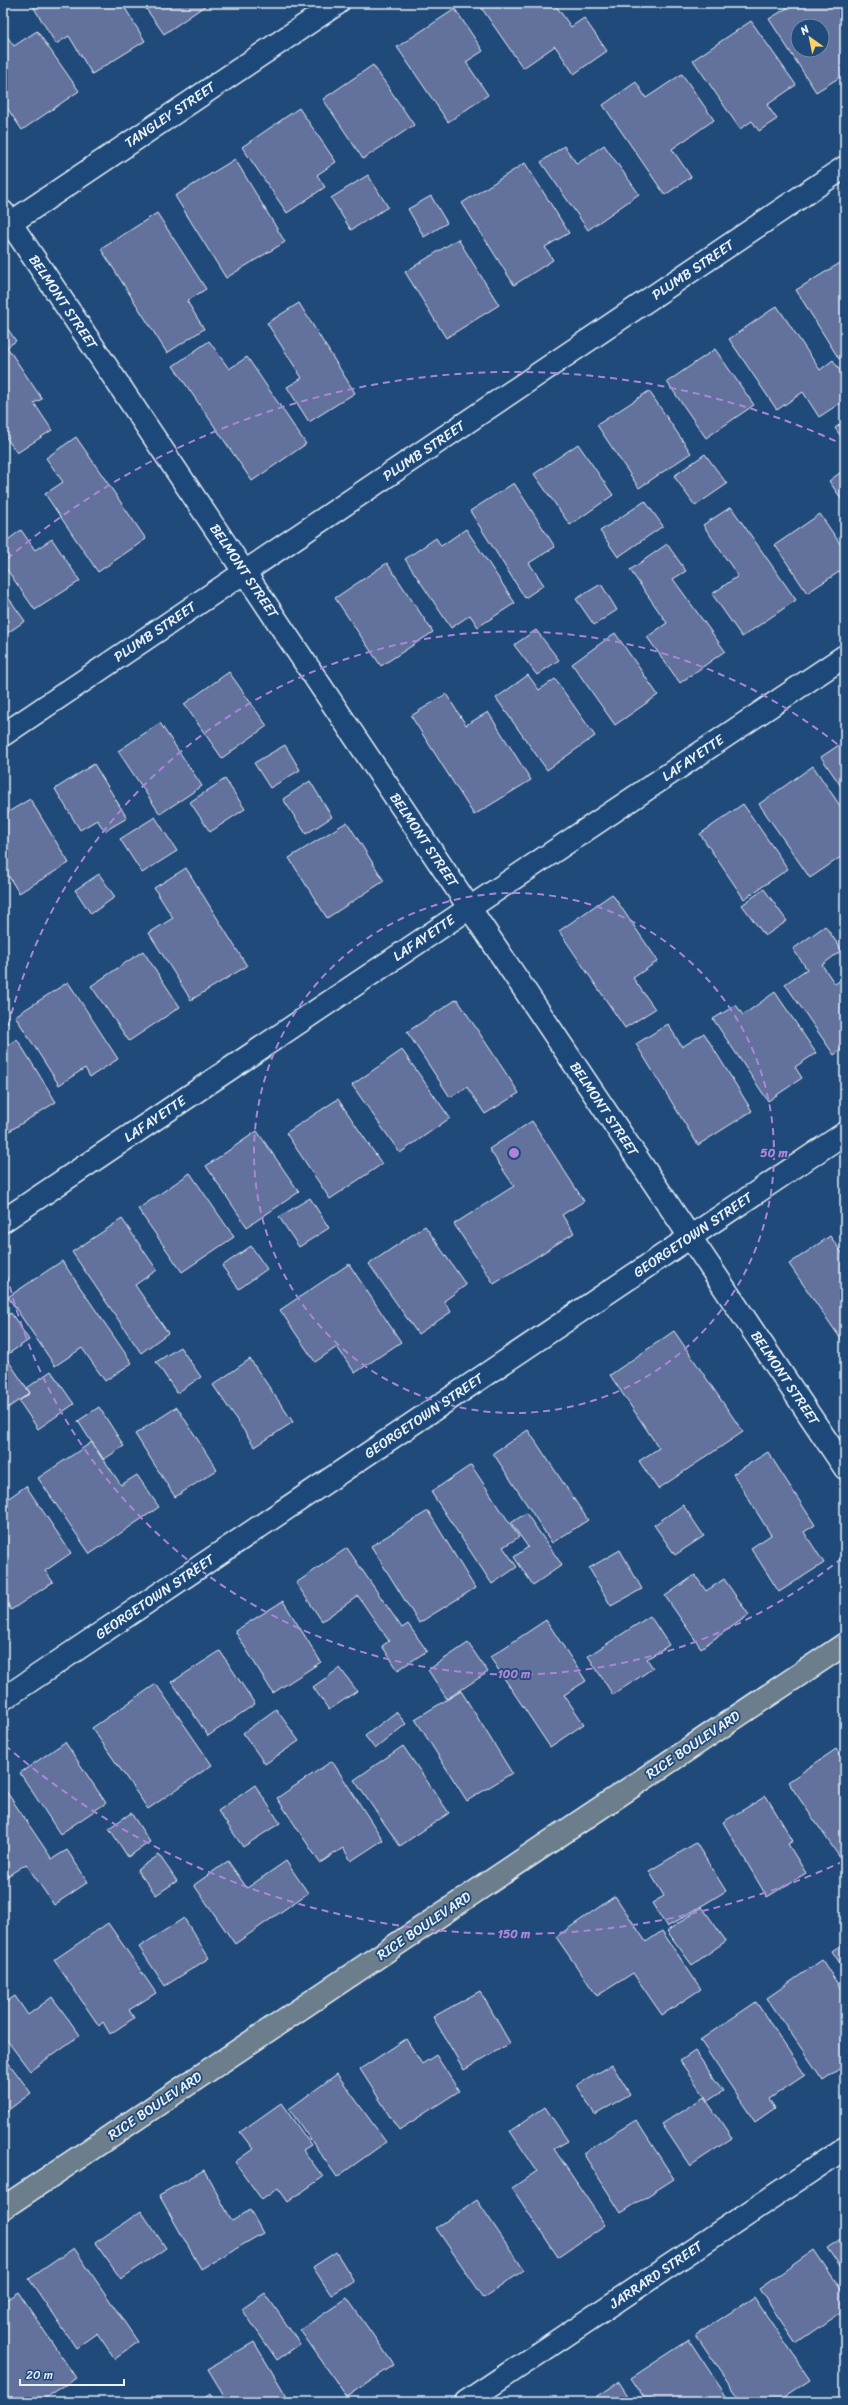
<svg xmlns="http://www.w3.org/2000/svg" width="848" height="2405" viewBox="0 0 848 2405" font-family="Sriracha,sans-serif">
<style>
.building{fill:#64719d;stroke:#e8f1f8;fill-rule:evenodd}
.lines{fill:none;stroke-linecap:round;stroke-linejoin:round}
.minor-casing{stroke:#e8f1f8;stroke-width:25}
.major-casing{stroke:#e8f1f8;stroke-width:25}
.minor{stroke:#1f4a7a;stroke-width:22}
.major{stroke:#6c7d8b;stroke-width:22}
.ring{fill:none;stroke:#ac85d9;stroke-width:2;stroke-dasharray:7 5}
.labels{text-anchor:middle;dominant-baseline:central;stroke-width:3.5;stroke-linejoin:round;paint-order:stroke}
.street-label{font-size:14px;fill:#e8f1f8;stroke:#1f4a7a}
.centre{fill:#ac85d9;stroke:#1f4a7a;stroke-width:2}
.ring-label{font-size:12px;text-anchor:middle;font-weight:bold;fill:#ac85d9;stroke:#1f4a7a;stroke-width:3.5;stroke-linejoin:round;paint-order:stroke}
</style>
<rect width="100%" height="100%" fill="#1f4a7a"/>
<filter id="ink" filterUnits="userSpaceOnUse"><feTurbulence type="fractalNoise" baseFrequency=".025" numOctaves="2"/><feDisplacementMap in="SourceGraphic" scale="8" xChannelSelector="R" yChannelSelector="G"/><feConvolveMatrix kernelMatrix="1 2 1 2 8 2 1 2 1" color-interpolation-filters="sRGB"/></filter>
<g filter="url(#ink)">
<path class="building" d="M31,3H122L145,41L92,74L69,36L56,44Z
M142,3H209L164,34Z
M478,3H554L571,27L584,18L607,51L574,74L555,46L523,68Z
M784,3H842L845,7V74L816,92L769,19L787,8ZM798,26H822V50H798Z
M455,9L483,51L466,62L488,95L448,122L397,47Z
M751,21L796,85L767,105L777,119L759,131L752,121L740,129L693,60Z
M3,31L14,46L37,31L79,91L22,130L3,102Z
M373,65L414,125L363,159L323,99Z
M682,74L714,120L672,149L691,177L665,195L603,105L636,82L646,98Z
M299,108L336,162L317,175L325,187L287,213L242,147Z
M604,145L639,194L588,230L541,162L564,146L577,164Z
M235,159L285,242L226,278L175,196Z
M525,163L569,233L545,247L553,260L514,285L462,203Z
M368,175L388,207L351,230L331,198Z
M431,196L447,223L424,237L408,209Z
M157,213L206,289L187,301L204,329L167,353L101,249Z
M458,239L499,305L446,338L405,272Z
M845,260V355L839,359L796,290Z
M299,303L355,393L309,422L287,387L302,378L267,323Z
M777,306L820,370L833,360L845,378V400L819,417L803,392L777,410L729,339Z
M3,322L16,341L7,347L42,399L34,403L52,430L17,453L3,433Z
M209,341L229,369L247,357L306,444L252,481L173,366Z
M715,349L754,405L706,438L667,382Z
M649,391L691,453L639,488L597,425Z
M845,421V442L835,428Z
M76,437L146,539L98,572L45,494L63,482L46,458Z
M578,444L613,495L570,525L534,474Z
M705,454L727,484L695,506L674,476Z
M845,469V504L829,481Z
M514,483L555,547L529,563L544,585L525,598L470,511Z
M645,501L663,526L618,557L600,531Z
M731,507L796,600L742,637L712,594L738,576L703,525Z
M820,514L845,551V568L807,593L775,545Z
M466,529L515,603L478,627L470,615L451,628L405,559L436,538L441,546Z
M21,530L35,550L52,539L80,581L35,610L3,564V539L5,542Z
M667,544L686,571L673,579L725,651L680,683L647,637L667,623L630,570Z
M387,563L433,632L381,666L335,598Z
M601,584L617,610L594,625L576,599Z
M3,590L25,621L3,636Z
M536,630L559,660L537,675L514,645Z
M615,633L658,695L615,725L572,664Z
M229,672L267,726L222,758L184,704Z
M528,675L539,690L555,679L595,736L547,770L496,698Z
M446,694L466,725L488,712L531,780L474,815L411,716Z
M160,723L202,786L160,814L118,751Z
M845,741V792L821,757Z
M285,745L300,770L270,788L254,763Z
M94,764L127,818L105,831L97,820L80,830L55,789Z
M813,766L845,813V854L810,878L759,804Z
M225,779L245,809L210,832L190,802Z
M310,781L332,817L306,834L283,799Z
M30,799L69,863L19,893L3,867V815Z
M743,804L788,869L744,899L700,834Z
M155,817L177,851L142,873L120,839Z
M347,822L384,881L327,918L289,858Z
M186,868L247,966L191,1000L149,933L173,918L154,888Z
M99,874L115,897L91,914L75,890Z
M764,889L787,921L765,936L742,905Z
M612,894L658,961L633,978L655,1009L625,1028L559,931Z
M825,926L842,950L822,965L835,984L845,977V1047L834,1055L785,984L807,969L793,949Z
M143,951L180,1007L129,1041L91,986Z
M68,982L118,1059L90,1077L85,1068L59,1085L15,1016Z
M775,992L816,1053L795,1067L802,1078L768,1101L713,1019L736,1005L743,1015Z
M457,999L519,1093L485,1114L467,1087L450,1097L407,1032Z
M668,1024L682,1047L704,1033L752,1111L698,1145L636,1044Z
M17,1039L56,1102L3,1135V1048Z
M402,1050L450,1118L400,1153L352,1085Z
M338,1099L382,1164L330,1199L286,1133Z
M532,1121L584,1201L562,1215L574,1233L494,1284L454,1224L514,1186L489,1149Z
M257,1131L299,1192L247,1227L206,1166Z
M190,1173L234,1237L182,1272L138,1209Z
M310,1198L329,1228L299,1247L279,1217Z
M122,1219L157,1270L135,1285L168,1333L141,1353L72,1252Z
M425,1226L466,1285L444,1301L451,1312L418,1334L369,1264Z
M830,1236L845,1257V1345L789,1264Z
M251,1246L267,1269L239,1289L222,1266Z
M62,1261L132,1363L105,1381L82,1348L55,1366L8,1297Z
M349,1264L401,1342L355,1373L337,1347L315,1362L280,1310Z
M11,1313L29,1340L5,1356L30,1393L3,1411V1318Z
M674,1331L743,1432L658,1489L639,1461L659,1448L610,1375Z
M180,1347L201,1377L177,1393L156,1362Z
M250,1359L293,1422L255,1447L213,1385Z
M51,1371L74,1404L38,1429L19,1401L30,1393L27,1388Z
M99,1407L124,1446L103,1460L78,1421Z
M177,1407L217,1470L175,1497L135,1434Z
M528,1430L588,1520L552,1543L493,1453Z
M92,1442L121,1485L137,1475L159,1507L90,1554L38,1478Z
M768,1452L815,1525L804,1532L824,1563L779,1592L751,1548L771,1535L733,1474Z
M471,1465L519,1537L503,1547L517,1567L492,1584L431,1492Z
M26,1486L71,1553L45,1571L53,1582L11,1610L3,1598V1502Z
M683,1505L704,1536L675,1555L654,1525Z
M428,1511L475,1588L419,1623L371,1546Z
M526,1513L562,1565L533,1585L514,1557L528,1547L511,1523Z
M347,1548L402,1628L408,1624L427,1651L398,1670L382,1646L389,1641L358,1596L322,1621L296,1583Z
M620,1550L642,1589L611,1606L589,1568Z
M695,1575L706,1591L724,1579L749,1615L701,1648L665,1596Z
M283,1601L321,1662L273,1693L235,1631Z
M650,1616L669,1645L647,1659L653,1668L613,1695L588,1656Z
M546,1620L586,1681L564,1695L584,1724L550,1747L490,1657Z
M468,1643L488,1672L447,1699L428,1670Z
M220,1651L255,1704L208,1736L172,1682Z
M340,1668L357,1691L329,1710L313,1687Z
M156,1684L212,1765L148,1809L92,1728Z
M461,1691L512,1773L467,1801L415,1719Z
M276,1709L299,1741L265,1764L243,1733Z
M396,1712L406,1724L375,1749L365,1736Z
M65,1742L106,1803L60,1834L20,1773Z
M403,1746L449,1813L400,1846L354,1780Z
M836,1749L845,1762V1865L788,1782Z
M332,1761L383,1840L351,1861L343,1848L320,1863L277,1798Z
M255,1785L280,1823L243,1847L218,1811Z
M4,1788L52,1859L67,1850L88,1882L54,1905L26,1864L3,1879Z
M766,1796L793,1841L788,1844L806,1873L767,1897L723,1822Z
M131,1813L150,1842L128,1857L109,1828Z
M696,1843L726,1891L667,1927L652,1903L664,1896L649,1871Z
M159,1855L177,1881L156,1895L137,1870Z
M228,1861L247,1888L286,1861L308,1893L235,1944L194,1885Z
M615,1896L646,1942L662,1931L701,1989L662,2015L633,1973L597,1996L556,1937Z
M702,1907L726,1941L692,1965L667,1931Z
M184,1918L209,1958L165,1986L139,1947Z
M108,1923L156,1993L129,2010L134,2018L110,2034L103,2022L99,2026L54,1960Z
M845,1942V1971L832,1951Z
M822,1960L845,1995V2065L823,2080L767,1998Z
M480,1991L510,2043L464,2070L433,2017Z
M15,1996L28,2015L52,1997L80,2035L30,2071L3,2035V2004Z
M756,2002L805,2075L769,2099L775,2108L755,2122L700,2040Z
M406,2039L422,2064L436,2055L459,2091L399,2130L360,2069Z
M695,2051L723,2091L708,2101L680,2061Z
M5,2058L31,2093L3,2114V2059Z
M612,2065L630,2094L595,2115L577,2085Z
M337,2074L386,2142L337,2177L289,2109Z
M704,2097L732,2138L690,2166L662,2124Z
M281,2103L311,2145L303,2150L323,2177L288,2202L278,2188L262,2200L235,2162L253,2149L240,2132Z
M545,2107L568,2141L554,2149L605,2225L558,2257L512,2188L537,2171L510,2131Z
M636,2120L674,2179L621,2213L583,2153Z
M204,2170L232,2221L250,2210L263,2233L201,2269L159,2195Z
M477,2200L524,2270L484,2298L436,2228Z
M141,2211L166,2248L121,2279L95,2243Z
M845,2236V2274L827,2248Z
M74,2248L138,2342L115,2359L97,2333L76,2348L29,2279Z
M814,2250L845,2295V2309L796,2343L759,2289Z
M336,2252L354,2281L331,2295L313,2267Z
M18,2292L76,2378L39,2402H9L3,2393V2302Z
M265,2293L300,2344L277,2360L242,2309Z
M754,2297L810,2380L777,2402H742L696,2335Z
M347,2298L394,2365L347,2397L300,2330Z
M689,2340L730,2402H647L631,2378Z
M254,2342L290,2402H228L208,2369Z
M619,2382L632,2402H589Z
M210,2394L215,2402H199Z"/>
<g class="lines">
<defs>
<path id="minor" d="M3,212L845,1468
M3,228L338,3
M3,735L845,167
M3,1221L845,656
M3,1699L845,1133
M466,2402L845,2148"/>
<path id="major" d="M3,2208L845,1644"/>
</defs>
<use href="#minor" class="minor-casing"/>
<use href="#major" class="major-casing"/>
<use href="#minor" class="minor"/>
<use href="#major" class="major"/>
</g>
</g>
<g class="ring">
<circle cx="514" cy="1153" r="260"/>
<path d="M842 1558A521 521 0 0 1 3 1257M3 1049A521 521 0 0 1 842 748"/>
<path d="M844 1861A781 781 0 0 1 7 1747M7 559A781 781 0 0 1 844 445"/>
</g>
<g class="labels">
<g class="street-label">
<text transform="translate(170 115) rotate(-34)">TANGLEY STREET</text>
<text transform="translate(693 270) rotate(-34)">PLUMB STREET</text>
<text transform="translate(63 302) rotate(56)">BELMONT STREET</text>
<text transform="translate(424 451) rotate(-34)">PLUMB STREET</text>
<text transform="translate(244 571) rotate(56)">BELMONT STREET</text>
<text transform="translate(155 632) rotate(-34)">PLUMB STREET</text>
<text transform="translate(693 758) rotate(-34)">LAFAYETTE</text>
<text transform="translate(424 840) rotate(56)">BELMONT STREET</text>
<text transform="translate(424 938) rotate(-34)">LAFAYETTE</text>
<text transform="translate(604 1109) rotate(56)">BELMONT STREET</text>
<text transform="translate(155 1119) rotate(-34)">LAFAYETTE</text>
<text transform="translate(693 1235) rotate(-34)">GEORGETOWN STREET</text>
<text transform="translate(785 1378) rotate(56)">BELMONT STREET</text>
<text transform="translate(424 1416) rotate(-34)">GEORGETOWN STREET</text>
<text transform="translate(155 1597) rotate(-34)">GEORGETOWN STREET</text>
<text transform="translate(693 1745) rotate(-34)">RICE BOULEVARD</text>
<text transform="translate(424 1926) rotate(-34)">RICE BOULEVARD</text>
<text transform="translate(155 2106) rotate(-34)">RICE BOULEVARD</text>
<text transform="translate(656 2275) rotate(-34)">JARRARD STREET</text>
</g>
</g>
<circle cx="514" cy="1153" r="6" class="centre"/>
<g class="ring-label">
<text x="774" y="1157">50 m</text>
<text x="514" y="1678">100 m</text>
<text x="514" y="1938">150 m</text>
</g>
<rect width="848" height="2405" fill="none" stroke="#1f4a7a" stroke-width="16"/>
<rect x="8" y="8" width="832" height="2389" fill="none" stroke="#e8f1f8" stroke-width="1.5" filter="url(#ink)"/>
<g transform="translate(810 38) rotate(327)"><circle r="19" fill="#1f4a7a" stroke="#6f8dac"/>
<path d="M0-3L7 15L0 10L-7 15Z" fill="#ffd166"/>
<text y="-6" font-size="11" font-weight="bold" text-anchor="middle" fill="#e8f1f8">N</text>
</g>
<path d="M20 2379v6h104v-6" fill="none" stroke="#e8f1f8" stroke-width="2"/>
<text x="26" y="2379" font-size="12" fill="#e8f1f8" stroke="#1f4a7a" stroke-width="3" paint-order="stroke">20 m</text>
</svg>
